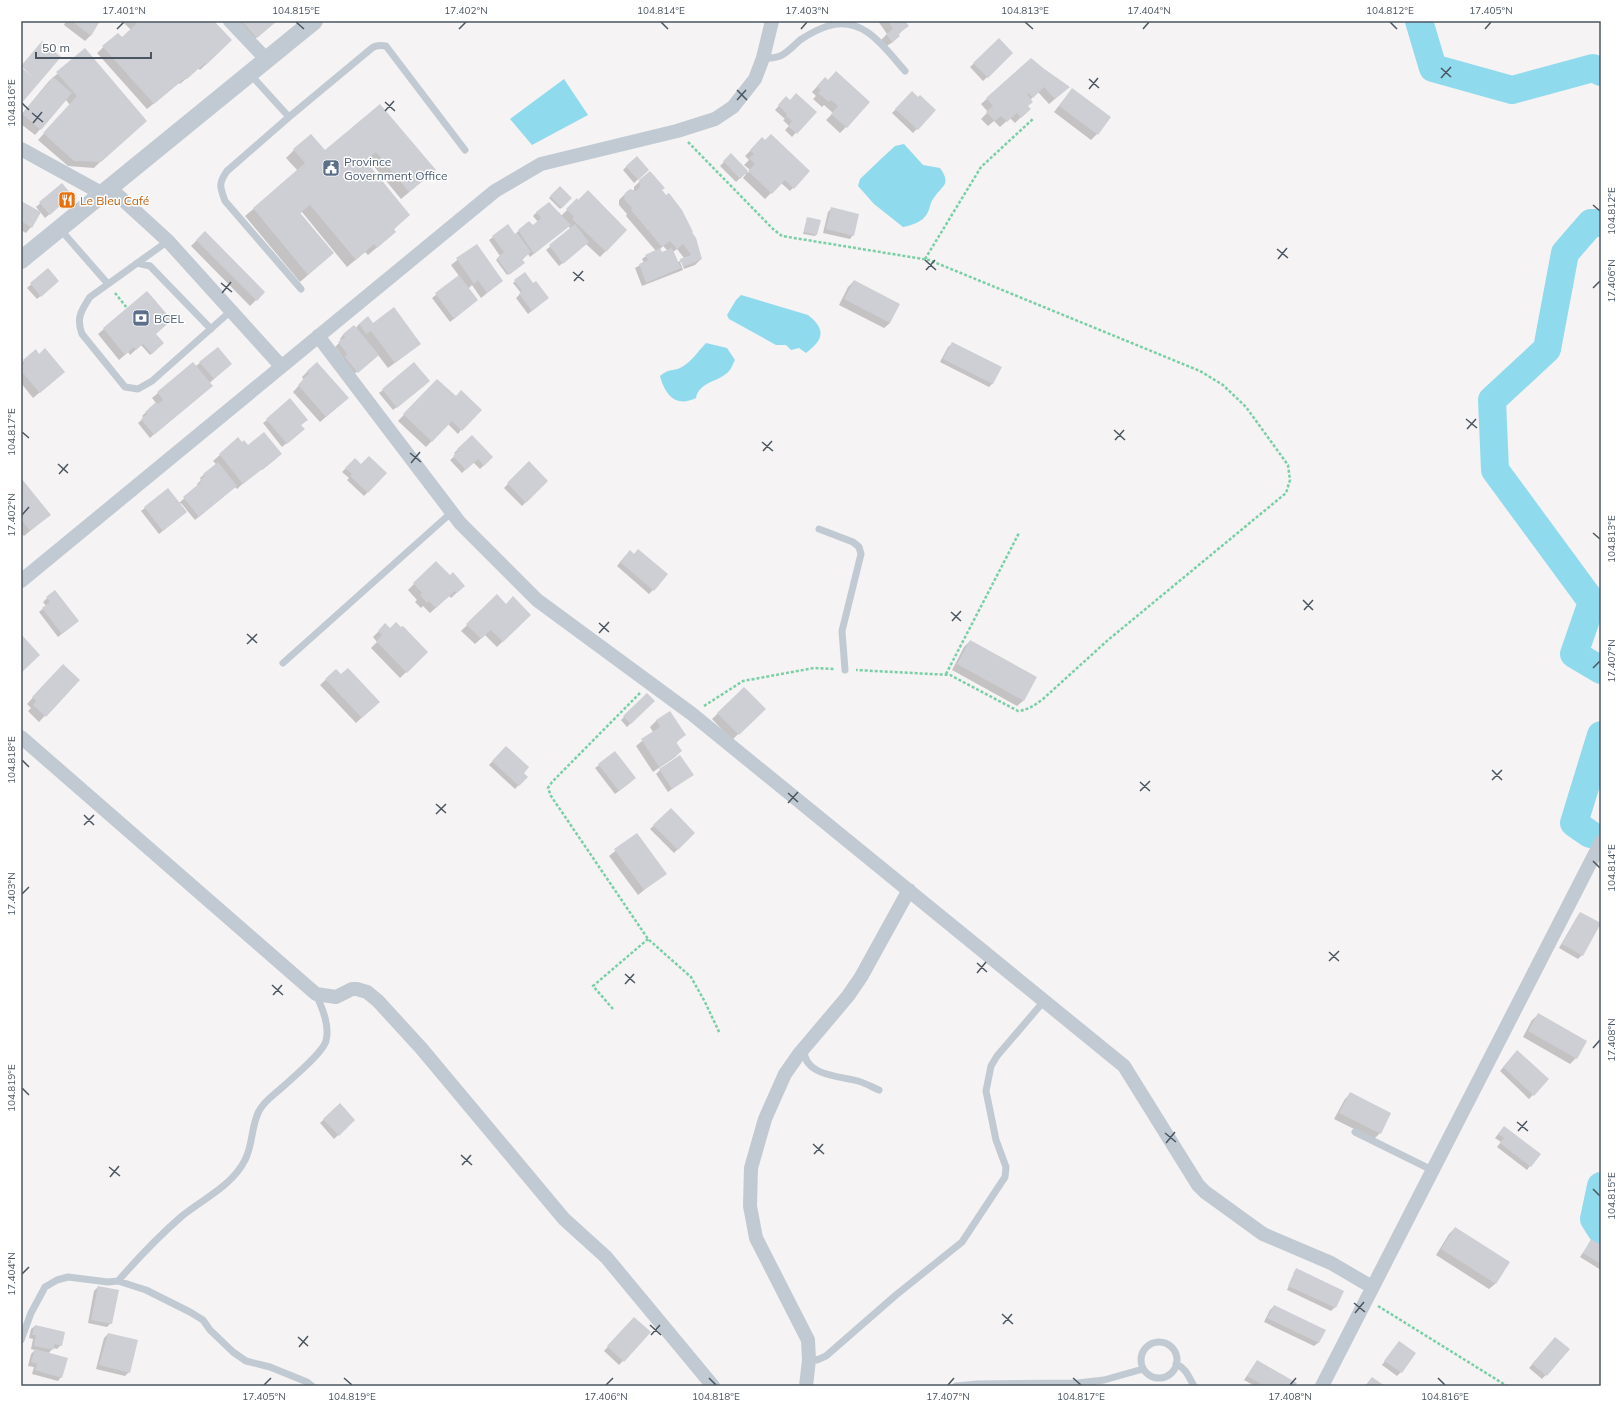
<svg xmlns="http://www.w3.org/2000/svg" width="1622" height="1407" viewBox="0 0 1622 1407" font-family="Mulish,sans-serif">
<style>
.water{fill:#90daee}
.shadow{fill:#0003;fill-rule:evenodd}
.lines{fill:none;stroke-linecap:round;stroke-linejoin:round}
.river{stroke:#90daee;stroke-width:28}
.building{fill:#cdcfd5}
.path{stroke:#7ad0a6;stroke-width:2.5;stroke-dasharray:3 2;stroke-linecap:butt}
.service{stroke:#c1cad2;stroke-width:7}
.minor{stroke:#c1cad2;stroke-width:14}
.tertiary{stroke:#c1cad2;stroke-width:18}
.ticks{fill:none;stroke:#4a5661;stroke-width:1.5}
.labels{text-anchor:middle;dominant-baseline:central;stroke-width:3;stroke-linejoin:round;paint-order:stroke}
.service-label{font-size:12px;fill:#4e5e75;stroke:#fff;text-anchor:start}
.food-label{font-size:12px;fill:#c56008;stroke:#fff;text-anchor:start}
.neatline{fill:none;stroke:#4a5661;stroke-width:1.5}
.ticks-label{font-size:10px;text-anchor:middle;fill:#4a5661}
</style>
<rect width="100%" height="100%" fill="#f5f3f3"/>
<path class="water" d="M564,79L588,115L532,145L510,119Z
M904,144L923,165L940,168C952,185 942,185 933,199C930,203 930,209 927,214C922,222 913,225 903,227L874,204L858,186L860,179L882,158L895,146Z
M741,295L808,315C826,329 824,340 806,353L799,348L791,350L786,345H776L729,319L727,315L736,300Z
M706,343L727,348L735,360C733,363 732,368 729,371C720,382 699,381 696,398C676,408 665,395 660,376C670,368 670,372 680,368C691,363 698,351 706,343Z"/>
<path class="shadow" d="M66,21H99L90,36L85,41L64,25Z
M122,21H164L167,24L169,21H213L225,46L200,70L198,68L180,84L179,83L147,109L97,53L118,34L122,39L131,30Z
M227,21H276L248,45Z
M878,21H907L905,23L907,26L898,35L899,36L893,42L885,47L881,40L887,34Z
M999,40L1012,53L983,81L970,67Z
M85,50L110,152L94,168L68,166L38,140L70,105L66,100L35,135L21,124V115L49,81Z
M1031,59L1062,93L1049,104L1038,92L1030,100L1023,115L1015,123L1010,118L1000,127L994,121L988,126L981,119L988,112L981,104Z
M836,73L846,127L840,133L826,120L833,113L824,105L822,107L813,99L816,96L812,92L825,78L828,81Z
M1072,89L1097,134L1091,140L1054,112Z
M912,93L935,110L913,133L892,113Z
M786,98L790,101L815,112L792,137L785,130L789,126L783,120L785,119L775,110Z
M380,105L426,178L401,199L368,159L365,162L409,215L393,230L387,239L368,255L365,252L347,267L302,212L300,213L333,253L300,282L245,216L298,171L286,158L294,150L325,152Z
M762,139L809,171L790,191L781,183L765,199L743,178L746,174L745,173L736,182L720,166L731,155L748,173L750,170L744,165L749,160L745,156Z
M627,166L644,174L634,183L623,170Z
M640,181L661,191L691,233L701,259L695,265L684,269L682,262H680L683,270L642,286L635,268L644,263L642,259L646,256L656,251L626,216L627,214L619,205V200L625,194L634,191V187ZM663,246L668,251L662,253L660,249ZM677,249L684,258L677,263L673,252Z
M62,184L67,199L45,218L36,207Z
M560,187L571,198L560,209L549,198Z
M577,200L626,230L600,257L586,244L559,266L546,250L571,229L568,226L530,257L528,254L507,275L496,260L500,256L489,240L508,226L514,235L529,222L533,226L538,222L533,216L537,212L561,216Z
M21,202L31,227L26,233L21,230Z
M832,208L853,235L850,239L823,233L828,212Z
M807,218L816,235L815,236L803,234Z
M205,232L264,292L250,306L191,246Z
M476,245L502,281L481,298L472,285L468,289L477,300L450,322L432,298L459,276L451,265Z
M48,269L54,285L37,299L27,288Z
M524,274L531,283L548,298L528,314L516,298L521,293L513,283Z
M854,281L890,323L884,328L839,305L848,287Z
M359,324H373L420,344L388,368L378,355L353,375L342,361L344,359L335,347L341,341L340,339L343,335L354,326L356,328Z
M104,329L155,334L163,343L150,355L141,345L130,355L128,352L119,360L98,334Z
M952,344L993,383L989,387L940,362L948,347Z
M24,361L58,377L33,398L21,383V363Z
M200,363L227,367L150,438L138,423L144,418L142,416L156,403L152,398L158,393Z
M308,371L342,403L320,422L293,392L304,380L302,377Z
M437,380L461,430L458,434L448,424L426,447L398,421Z
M425,385L393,410L379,393L383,390Z
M267,420L303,423L300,426V432L282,447L263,423Z
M472,436L492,457L480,469L473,462L462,473L450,460L456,455L454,453Z
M238,439L242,443L248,446L277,458L262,470L260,468L237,489L235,487L195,520L181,503L180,504L182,515L159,534L141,511L145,508L179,503L198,486L197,484L201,480L200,478L216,464L213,461Z
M355,459L361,465L386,473L364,496L347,480L349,478L342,472Z
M529,462L547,481L522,506L504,488Z
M21,479L49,515L24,536L21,533Z
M626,555L653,590L649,594L617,566Z
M436,562L450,577L464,586L451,598L449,596L430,613L423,606L421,608L415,602L417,600L408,590Z
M55,591L78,621L58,637L39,612L46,606L43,602Z
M497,596L506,605L530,615L497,647L485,635L475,644L461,631Z
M385,625L390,629L427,652L400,678L371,648L377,642L373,637Z
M970,641L1036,677L1023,701L1017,706L952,670L964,647Z
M336,670L372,708L356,723L320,685Z
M57,671L79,680L39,722L28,711L31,708L27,704Z
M744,688L764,709L732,740L712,719Z
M647,694L653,701L627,727L621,720Z
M670,712L684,735L676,743L681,751L675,757L653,772L636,746L653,732L650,727L656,721Z
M506,747L522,773L526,777L515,789L489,765Z
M599,765L631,782L615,794L595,768Z
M660,770L692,775L668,792L656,774Z
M671,809L694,833L674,853L650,829Z
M637,834L665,873L638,895L609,856Z
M1580,913L1582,955L1578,959L1559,948L1577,917Z
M1538,1015L1576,1058L1570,1064L1523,1037L1532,1020Z
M1514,1055L1548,1079L1529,1099L1500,1071Z
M1351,1093L1380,1133L1374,1139L1334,1119L1345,1099Z
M340,1105L354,1120L334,1139L320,1123Z
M1504,1127L1530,1166L1527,1170L1497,1147L1501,1142L1495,1138Z
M1455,1228L1508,1263L1495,1284L1489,1289L1436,1255L1449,1234Z
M1591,1241L1601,1246V1270L1580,1257Z
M1296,1270L1335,1307L1331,1311L1287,1290L1295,1273H1293Z
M98,1287L111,1323L107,1327L88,1323L94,1291Z
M1274,1306L1324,1331L1318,1343L1314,1346L1264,1322L1270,1310Z
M634,1318L650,1332L619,1365L604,1351Z
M35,1326L61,1345L57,1349L53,1348L48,1354L61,1377L58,1381L32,1374L34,1367L28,1366L31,1354L35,1350L31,1349L33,1339L29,1338L31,1329Z
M108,1334L129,1372L125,1376L96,1369L104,1338Z
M1399,1342L1401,1372L1397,1376L1382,1365Z
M1552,1342L1569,1350L1542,1379L1529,1368Z
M1257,1361L1294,1386H1255L1244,1380Z"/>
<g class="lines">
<path class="river" d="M1419,21L1433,68L1512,90L1593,68L1601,72
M1601,223H1591L1565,253L1547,349L1492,400L1495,470L1592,602L1574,654L1601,670
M1590,834L1574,823L1601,735
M1601,1186L1594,1219L1601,1230"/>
</g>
<path class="building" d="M72,21H100L91,36Z
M133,21H166L167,22L169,21H214L232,40L206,65L205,63L187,79L185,78L154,104L102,46L118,33L122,37L136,24Z
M242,21H277L257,38Z
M888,21H905L909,26L898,34L900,36L892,42L886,34L893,29Z
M999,38L1013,53L988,78L973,63Z
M42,41L61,57L21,104V67L34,78L21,66Z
M85,48L147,121L101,162L74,161L43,133L77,96L56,72Z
M1031,58L1043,68L1070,87L1055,99L1044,87L1033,98L1028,93L1027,94L1033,102L1028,106L1031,109L1021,118L1017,113L1007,122L1001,116L995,121L986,112L993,106L986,98Z
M836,71L870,102L847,128L831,114L838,106L831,100L829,102L818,93L821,90L817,86L825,77L828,80Z
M53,77L72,93L41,130L22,114Z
M1072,88L1111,117L1098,135L1059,106Z
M912,91L918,97L920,95L936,110L918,130L895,109Z
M796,93L817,112L797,134L788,126L792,121L786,116L787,114L778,105L786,96L790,100Z
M380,104L436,170L409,192L376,152L366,161L410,215L394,229L396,232L377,248L374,244L356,260L310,205L300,213L334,253L308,275L253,208L305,163L293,149L311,134L325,150Z
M771,134L810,171L794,189L785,180L772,194L748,171L755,164L749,158L754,154L750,150L762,137L765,140Z
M731,153L748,171L740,179L723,161Z
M637,156L649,170L638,180L626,166Z
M650,171L665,188L662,190L666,195L669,193L682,210L693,232H692L696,238L702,259L683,267L680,259L691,255L683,244L677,249L670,241L662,247L631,210L632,208L624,199L625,193L630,189L636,191L640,187L639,180Z
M62,183L72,195L50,215L39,202Z
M560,186L572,198L562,208L550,196Z
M588,190L627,230L606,252L572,219L574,217L566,209L577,198L578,200Z
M21,201L41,212L32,228L21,221Z
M549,202L571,225L534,254L518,230L529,221L533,225L541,218L536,212Z
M831,207L859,214L854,236L826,229Z
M807,217L821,220L817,235L804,232Z
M508,224L515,234L517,233L531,252L522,259L525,263L509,275L497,258L504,252L492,236Z
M575,224L589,242L563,264L549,245Z
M205,231L265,292L257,301L196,240Z
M477,244L503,281L487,293L478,280L474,284L456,258Z
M660,248L662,252L672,248L681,268L646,283L639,264L648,260L645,255Z
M48,268L59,281L41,297L30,283Z
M525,272L533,283L536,281L549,298L532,311L519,294L522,291L514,280Z
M459,275L478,300L454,319L435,293Z
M854,280L900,304L890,323L844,299Z
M147,291L172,320L156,334L164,343L152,354L143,344L136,350L134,347L125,355L103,328Z
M394,307L421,344L395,363L371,331L366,334L359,324L368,316L373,323Z
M354,325L379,355L358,373L345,357L347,354L338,342L345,337L343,334Z
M952,342L1002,367L993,384L943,359Z
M218,347L232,364L214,379L199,362Z
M45,348L65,372L40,393L21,371V366L25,362L23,360L36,349L39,354Z
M193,362L213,386L154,435L141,419L147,414L145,412L156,402L158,404L163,400L157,392Z
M317,362L349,398L326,417L298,385L309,373L307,371Z
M414,362L430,381L397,408L382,389Z
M437,379L456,396L461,390L482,410L462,431L452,421L432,442L403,414Z
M290,398L308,420L301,425L305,429L287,444L266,419Z
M264,432L282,454L243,484L219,454L238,437L242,442L244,440L248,445Z
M472,435L493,457L484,466L478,459L466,470L453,456L459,450L457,449Z
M369,456L387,473L368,493L350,476L352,474L345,468L355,458L361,464Z
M529,461L548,481L526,503L507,483Z
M218,462L237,486L199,517L183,497L201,482L200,480L205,476L203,474Z
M21,478L51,515L30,531L21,519Z
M168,488L187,512L163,531L144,507Z
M638,549L668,574L654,591L620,562L630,550L634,554Z
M436,561L450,575L453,572L465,586L457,593L455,591L436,608L429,601L427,603L420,595L422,593L413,583Z
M55,590L79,621L62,634L42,608L50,602L46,597Z
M497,594L506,604L513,596L531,615L503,642L491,630L481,639L466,624Z
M396,622L401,627L403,626L428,652L407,673L376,641L382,635L378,631L385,623L390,628Z
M21,634L40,655L21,673Z
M970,640L1037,677L1024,701L957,664Z
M63,664L80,680L46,717L33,705L36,701L32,697Z
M348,668L380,702L362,718L325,679L336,669L341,674Z
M744,687L766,709L739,735L717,713Z
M647,693L655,701L631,724L623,716Z
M670,711L686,735L676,742L682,751L659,767L641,739L660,727L656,720Z
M506,746L529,767L524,773L528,777L519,786L492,761Z
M615,751L636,778L619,791L598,764Z
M680,755L694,775L672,789L659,769Z
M671,808L695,833L678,850L653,825Z
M637,833L667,874L644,890L614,849Z
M1580,912L1601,923L1583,956L1562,944Z
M1538,1013L1587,1041L1577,1059L1528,1031Z
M1517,1050L1549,1079L1534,1096L1503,1067Z
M1350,1092L1391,1113L1381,1134L1339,1113Z
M340,1103L355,1120L339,1136L323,1119Z
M1504,1126L1541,1154L1531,1167L1500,1143L1504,1138L1498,1134Z
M1455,1227L1510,1262L1496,1284L1441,1249Z
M1591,1239L1601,1245V1264L1583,1253Z
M1296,1268L1344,1291L1336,1308L1288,1286Z
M98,1286L119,1290L112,1324L91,1320Z
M1274,1305L1326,1330L1319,1343L1267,1318Z
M634,1317L651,1332L624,1362L607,1346Z
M35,1325L65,1332L62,1346L55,1344L53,1350L34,1346L36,1335H32Z
M108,1333L138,1340L130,1373L99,1365Z
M1555,1337L1570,1349L1547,1376L1532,1364Z
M1399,1341L1416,1353L1402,1373L1384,1361Z
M35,1349L68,1358L62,1378L35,1370L37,1364L31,1362Z
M1257,1360L1297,1383L1295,1386H1265L1247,1376Z
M1372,1377L1385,1386H1365Z"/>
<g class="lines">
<path class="path" d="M688,142L773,229L782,236L929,260L1200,371L1223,385L1246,407L1288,465L1290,480L1286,493L1108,640L1043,699C1035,705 1028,710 1018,711L950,675L856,670
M925,259L981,167L1034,118
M115,293L127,308
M946,674L1019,533
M640,693L552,782L548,788L551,796L648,939L691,977L705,1002L720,1034
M704,706L743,681L814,668L835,669
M613,1009L593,986L648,939
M1378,1306L1507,1386"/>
<path class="service" d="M763,58C783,59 787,52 800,40C809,34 818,29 828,26C863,15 884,47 905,71
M250,74L289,117
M60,229L108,284
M168,241L90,297C81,311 76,318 82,334L125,387L138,389L152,381L232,310
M137,263L150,266L211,329
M301,289L225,201C220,187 218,184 227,171L289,117L372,48C376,45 380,45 386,46L465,150
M819,529L853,542L859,547L861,554L842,631L845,670
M283,663L452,512
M804,1049C803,1076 840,1076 858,1081C865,1083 872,1087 879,1090
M1355,1132L1432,1170
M118,1281C138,1258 159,1236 182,1216C203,1199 232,1186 245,1160C253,1145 251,1126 259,1111C263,1103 271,1097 278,1091C289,1081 322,1054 326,1041C330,1025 322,1008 316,994
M21,1340L31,1313L45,1287L57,1280L68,1277L108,1282L118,1281L146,1290L190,1312L203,1320L210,1330L233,1352L246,1361L270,1367L307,1382L312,1386
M1141 1360a18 18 0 1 1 36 0a18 18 0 1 1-36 0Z
M809,1357L817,1360L826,1356L896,1295L962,1242L1005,1177L1006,1167L996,1140L986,1091L991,1066L997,1056L1044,1001
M1176,1364C1187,1369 1188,1376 1194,1386
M956,1386L977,1384L1078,1383L1104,1380L1143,1369"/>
<path class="minor" d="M230,21L267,60
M21,149L103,194
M110,188L168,241L281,366
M318,336L460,523L537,600L692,714L1124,1066L1198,1185L1205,1192L1263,1234L1331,1263L1372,1287
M21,581L495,191L541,164L677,131L715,119L733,107L755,79L763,58L772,21
M21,737L316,994L336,997L352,989H357L367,992L378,1001L421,1048L564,1219L606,1257L713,1386
M806,1386L809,1360L808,1340L756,1238L750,1206L751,1168L765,1119L785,1074L799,1054L848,996L861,977L909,890
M1322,1386L1601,842"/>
<path class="tertiary" d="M21,260L314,21"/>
</g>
<path class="ticks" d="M296,22L304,29M661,22L668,29M1025,22L1033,29M1390,22L1397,29M117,29L124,22M459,29L466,22M801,29L807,22M1143,29L1149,22M1485,29L1491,22M1441,68L1451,77M1441,78L1451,67M1089,79L1099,88M1089,89L1098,78M737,90L747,100M737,100L746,90M385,102L395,111M22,103L29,110M385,111L394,101M32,113L43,122M33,123L42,112M1593,205L1600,211M1277,249L1288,258M1278,259L1287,248M925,260L936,270M926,270L935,260M573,272L584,281M574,281L583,271M221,283L232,292M1593,288L1600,281M222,293L231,282M1466,419L1477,428M1467,429L1476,419M1114,430L1125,440M22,432L29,438M1115,440L1124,430M762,442L773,451M763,451L772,441M410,453L421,462M411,463L420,452M58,464L68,473M59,474L68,464M22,515L29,507M1593,533L1600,539M1303,600L1313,610M1304,610L1313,600M951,612L961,621M952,621L961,611M599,623L609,632M599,633L609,622M247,634L257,643M247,644L257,634M1593,668L1600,661M22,760L29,767M1492,770L1502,780M1492,780L1502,770M1140,782L1150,791M1140,791L1150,781M788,793L798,802M788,803L798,792M436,804L446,813M436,814L446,804M84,815L94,825M84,825L94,815M1593,861L1600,868M22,894L29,887M1329,952L1339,961M1329,961L1339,951M977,963L987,972M977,973L986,962M625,974L635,983M625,984L634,974M272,985L283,995M273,995L282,985M1593,1048L1600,1040M22,1088L29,1095M1517,1122L1528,1131M1518,1131L1527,1121M1165,1133L1176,1142M1166,1143L1175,1132M813,1144L824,1154M814,1154L823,1144M461,1155L472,1165M462,1165L471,1155M109,1167L120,1176M110,1177L119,1166M1593,1189L1600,1196M22,1274L29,1267M1354,1303L1365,1312M1355,1313L1364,1302M1002,1314L1013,1324M1003,1324L1012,1314M650,1325L661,1335M651,1335L660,1325M298,1337L308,1346M299,1347L308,1336M344,1378L352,1385M709,1378L716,1385M1073,1378L1081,1385M1438,1378L1445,1385M264,1385L271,1378M606,1385L613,1378M948,1385L954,1378M1290,1385L1296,1378"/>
<defs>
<symbol id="civic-square" viewBox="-11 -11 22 22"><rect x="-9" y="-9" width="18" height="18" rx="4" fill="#5c6f8a" stroke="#fff"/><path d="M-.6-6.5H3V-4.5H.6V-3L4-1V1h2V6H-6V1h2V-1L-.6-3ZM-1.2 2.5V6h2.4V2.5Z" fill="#fff"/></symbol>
<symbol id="restaurant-square" viewBox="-11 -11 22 22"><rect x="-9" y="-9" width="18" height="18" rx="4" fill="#e8710a" stroke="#fff"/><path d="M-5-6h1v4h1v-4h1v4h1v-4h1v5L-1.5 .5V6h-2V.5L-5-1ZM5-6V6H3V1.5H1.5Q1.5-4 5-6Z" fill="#fff"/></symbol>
<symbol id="bank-square" viewBox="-11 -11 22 22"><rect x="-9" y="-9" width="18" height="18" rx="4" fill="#5c6f8a" stroke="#fff"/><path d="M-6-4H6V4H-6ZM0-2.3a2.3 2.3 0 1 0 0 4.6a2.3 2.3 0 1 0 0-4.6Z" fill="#fff"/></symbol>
</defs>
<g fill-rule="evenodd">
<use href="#civic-square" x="321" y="158" width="20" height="20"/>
<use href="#restaurant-square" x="57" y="190" width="20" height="20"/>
<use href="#bank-square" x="131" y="308" width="20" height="20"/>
</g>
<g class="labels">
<g class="service-label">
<text x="344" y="161">Province<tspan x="344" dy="14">Government Office</tspan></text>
<text x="154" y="318">BCEL</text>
</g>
<g class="food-label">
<text x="80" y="200">Le Bleu Café</text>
</g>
</g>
<rect width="1622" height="1407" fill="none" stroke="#ffffff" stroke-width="44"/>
<path d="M36 52v6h115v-6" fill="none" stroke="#4a5661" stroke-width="2"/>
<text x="42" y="52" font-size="12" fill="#4a5661" stroke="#ffffff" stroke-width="3" paint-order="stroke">50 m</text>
<rect x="22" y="22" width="1578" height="1363" class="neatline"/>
<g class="ticks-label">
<text x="124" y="14">17.401°N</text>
<text x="296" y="14">104.815°E</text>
<text x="466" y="14">17.402°N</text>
<text x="661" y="14">104.814°E</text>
<text x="807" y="14">17.403°N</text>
<text x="1025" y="14">104.813°E</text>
<text x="1149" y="14">17.404°N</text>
<text x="1390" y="14">104.812°E</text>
<text x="1491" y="14">17.405°N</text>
<text transform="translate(11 103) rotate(-90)" y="4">104.816°E</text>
<text transform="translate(1611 211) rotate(-90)" y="4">104.812°E</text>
<text transform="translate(1611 281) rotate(-90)" y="4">17.406°N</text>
<text transform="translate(11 432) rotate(-90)" y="4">104.817°E</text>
<text transform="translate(11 515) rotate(-90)" y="4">17.402°N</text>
<text transform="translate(1611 539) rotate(-90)" y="4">104.813°E</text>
<text transform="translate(1611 661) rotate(-90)" y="4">17.407°N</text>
<text transform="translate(11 760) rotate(-90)" y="4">104.818°E</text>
<text transform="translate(1611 868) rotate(-90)" y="4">104.814°E</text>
<text transform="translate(11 894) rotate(-90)" y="4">17.403°N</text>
<text transform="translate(1611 1040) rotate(-90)" y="4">17.408°N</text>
<text transform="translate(11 1088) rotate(-90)" y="4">104.819°E</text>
<text transform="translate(1611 1196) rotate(-90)" y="4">104.815°E</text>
<text transform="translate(11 1274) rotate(-90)" y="4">17.404°N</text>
<text x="264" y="1400">17.405°N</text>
<text x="352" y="1400">104.819°E</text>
<text x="606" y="1400">17.406°N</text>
<text x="716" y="1400">104.818°E</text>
<text x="948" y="1400">17.407°N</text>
<text x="1081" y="1400">104.817°E</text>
<text x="1290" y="1400">17.408°N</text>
<text x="1445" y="1400">104.816°E</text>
</g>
</svg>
